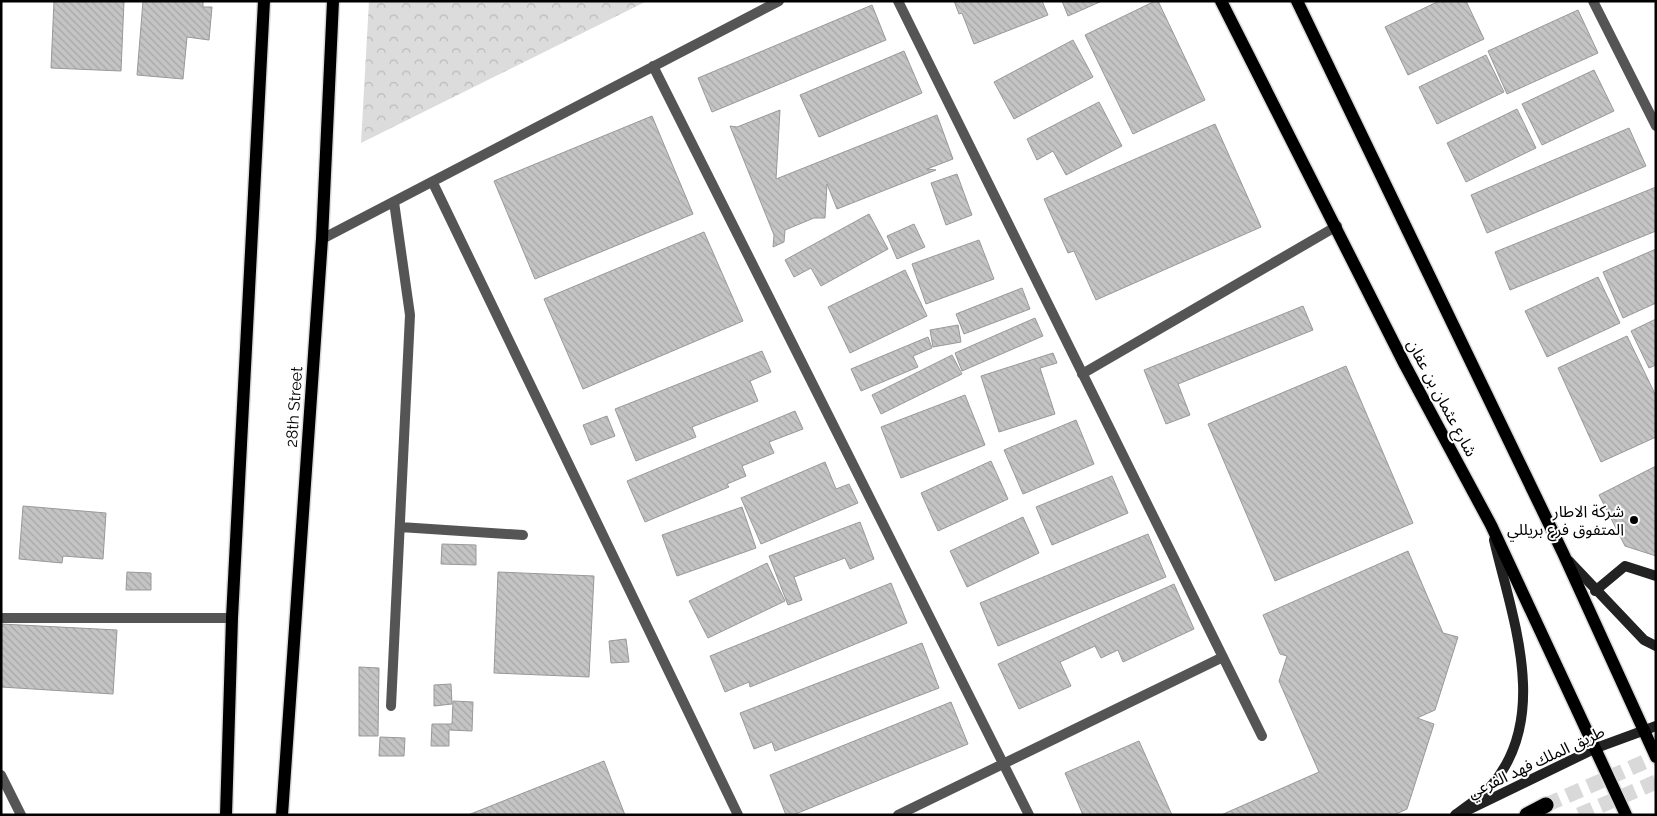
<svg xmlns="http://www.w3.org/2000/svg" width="1657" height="816" viewBox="0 0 1657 816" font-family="Raleway,'Noto Sans Arabic',sans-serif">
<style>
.park{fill:url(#park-crowns)}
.building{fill:url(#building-back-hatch);stroke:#999}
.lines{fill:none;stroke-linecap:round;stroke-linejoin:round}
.highway-tunnel{stroke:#d9d9d9;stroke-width:15;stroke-dasharray:15 8;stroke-linecap:butt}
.primary-casing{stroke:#dbdbdb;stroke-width:15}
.highway-casing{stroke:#dbdbdb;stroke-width:18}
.lane{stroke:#555;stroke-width:10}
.street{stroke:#555;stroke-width:10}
.secondary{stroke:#222;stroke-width:10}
.primary{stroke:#000;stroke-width:12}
.highway{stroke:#000;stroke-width:15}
.poi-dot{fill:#000;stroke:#fff;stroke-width:2}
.labels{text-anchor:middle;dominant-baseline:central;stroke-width:4;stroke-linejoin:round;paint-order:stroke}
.street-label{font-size:16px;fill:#000;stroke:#fff}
.poi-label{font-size:16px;fill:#000;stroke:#fff;text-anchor:end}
</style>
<defs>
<pattern id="park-crowns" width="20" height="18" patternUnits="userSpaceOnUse" patternTransform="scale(1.25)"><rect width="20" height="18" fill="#dcdcdc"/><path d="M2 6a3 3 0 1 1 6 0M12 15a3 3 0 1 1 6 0" fill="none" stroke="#bbb"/></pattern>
<pattern id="building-back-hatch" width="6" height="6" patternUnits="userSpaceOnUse" patternTransform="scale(1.25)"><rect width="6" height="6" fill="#c4c4c4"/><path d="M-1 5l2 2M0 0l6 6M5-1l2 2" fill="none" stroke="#a7a7a7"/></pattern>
</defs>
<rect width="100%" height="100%" fill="#fff"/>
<path class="park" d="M369,1H647L361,143Z"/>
<path class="building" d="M54,1H124L121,71L51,68Z
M143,1H203V7H212L209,40L187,37L183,79L137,75Z
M954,1H1042L1048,15L974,44L962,13L959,14Z
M1062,1H1102L1068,16Z
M1155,1H1158L1205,100L1133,134L1085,35Z
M1439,1H1466L1484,39L1408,75L1385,27Z
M872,5L886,40L712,112L698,78Z
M1578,10L1598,53L1507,94L1488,51Z
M1073,40L1093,77L1014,119L994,82Z
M904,51L922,93L819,137L800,95Z
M1486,55L1504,92L1437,124L1419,87Z
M1594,70L1614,111L1542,145L1522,104Z
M1099,102L1122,146L1066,175L1053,151L1037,160L1027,139Z
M1517,109L1536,148L1466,182L1447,143Z
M780,110L776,179L937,115L953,159L927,169L936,170L837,209L827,184L825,218H814L785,230L784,242L773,247L774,235L730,126L737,127Z
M652,116L693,214L535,279L494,181Z
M1215,124L1261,227L1096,300L1074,251L1068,253L1044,199Z
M1629,128L1646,166L1487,233L1471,195Z
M957,174L972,215L946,225L931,183Z
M1656,187V231L1510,290L1495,252Z
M869,214L888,249L821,286L811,268L794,277L785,260Z
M914,224L925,247L897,259L887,236Z
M704,232L743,321L583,389L544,299Z
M979,240L994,279L926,304L912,264Z
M1656,249V303L1623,318L1603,272Z
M905,270L927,316L850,353L828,307Z
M1598,277L1620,323L1547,357L1525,311Z
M1022,288L1030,309L964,334L956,314Z
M1303,306L1313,330L1178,384L1190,415L1166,424L1144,370Z
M1035,318L1043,336L962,371L955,353Z
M1656,319V365L1649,368L1631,331Z
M958,325L961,342L933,347L930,330Z
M1627,336L1656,396V437L1601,462L1558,368Z
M928,337L932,348L913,356L918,367L861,391L851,369Z
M762,351L771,372L750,381L758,401L692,427L696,437L636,461L615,409Z
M1053,353L1057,363L1040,368L1055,414L999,432L981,376Z
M952,355L962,374L881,414L872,395Z
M1346,366L1413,523L1275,581L1208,424Z
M965,395L985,445L901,478L881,427Z
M795,411L803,429L769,442L774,453L742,466L746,476L727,484L729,487L645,522L627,481Z
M607,416L615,436L591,445L583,425Z
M1076,420L1094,464L1023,494L1004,450Z
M991,461L1008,499L938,531L921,493Z
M825,462L836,489L849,484L858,503L761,544L741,498Z
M1656,466V556L1625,546L1599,495Z
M1112,476L1128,513L1052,545L1036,507Z
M23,506L106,513L103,559L63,556L62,563L19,559Z
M742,507L756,548L677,576L662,535Z
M1023,517L1039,553L967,587L950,551Z
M860,522L874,559L850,569L845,558L794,577L802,600L788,605L769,556Z
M1148,534L1166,577L998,646L980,603Z
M442,544L476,545V565L441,564Z
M1408,551L1443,633L1458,637L1435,710L1417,718L1434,724L1407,809L1394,815H1221L1319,772L1279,681L1287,656L1280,654L1263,615Z
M767,563L785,601L708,638L689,601Z
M127,572L151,573V590H126Z
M498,572L594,576L589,677L494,673Z
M891,583L907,623L750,687L749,682L725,692L710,656Z
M1174,584L1194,629L1123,662L1118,650L1101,658L1095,646L1060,662L1071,686L1019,709L998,664Z
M1,624L117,630L113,694L1,687Z
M626,639L629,662L611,663L609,641Z
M922,643L939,688L775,751L772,742L754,749L740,713Z
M359,667L379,668L378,736H359Z
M451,684L452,704L434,706V685Z
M453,701L473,702L472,731L449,730V746H431L432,724H452Z
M951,702L968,744L793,815H786L770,775Z
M380,737L405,738L404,756H379Z
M1139,741L1172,815H1083L1065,773Z
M604,761L625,815H468Z"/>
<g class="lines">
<path class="highway-tunnel" d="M1546,805L1656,757
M1579,815L1656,782"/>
<defs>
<path id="primary" d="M1221,1L1405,365L1491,525L1626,815
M1297,1L1563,553L1656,757
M226,815L232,618L264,1
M282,815L322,239L333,1"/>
<path id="highway" d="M1527,815L1546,805"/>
</defs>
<use href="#primary" class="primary-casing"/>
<use href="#highway" class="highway-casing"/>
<path class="lane" d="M400,527L523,535
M391,706L410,315L394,202"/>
<path class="street" d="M898,1L1262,736
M1593,1L1656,126
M653,66L1029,815
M433,183L738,815
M322,239L779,1
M1082,374L1337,226
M1,618H232
M1,775L21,815
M898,815L1223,657"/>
<path class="secondary" d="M1569,561L1644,640L1656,646
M1595,591L1625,566L1656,576
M1468,810L1596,748L1656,726
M1455,815C1467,806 1481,797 1491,786C1551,717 1512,617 1494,540"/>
<use href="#primary" class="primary"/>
<use href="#highway" class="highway"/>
</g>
<circle class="poi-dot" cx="1634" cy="520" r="5"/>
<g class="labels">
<g class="street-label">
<text transform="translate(1442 398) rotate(62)">شارع عثمان بن عفان</text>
<text transform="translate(294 407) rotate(-86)">28th Street</text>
<text transform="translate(1536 762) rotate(-25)">طريق الملك فهد الفرعي</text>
</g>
<g class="poi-label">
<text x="1624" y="511">شركة الاطار<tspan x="1624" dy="18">المتفوق فرع بريللي</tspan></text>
</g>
</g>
<rect width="1657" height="816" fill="none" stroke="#000000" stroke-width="5"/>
</svg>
